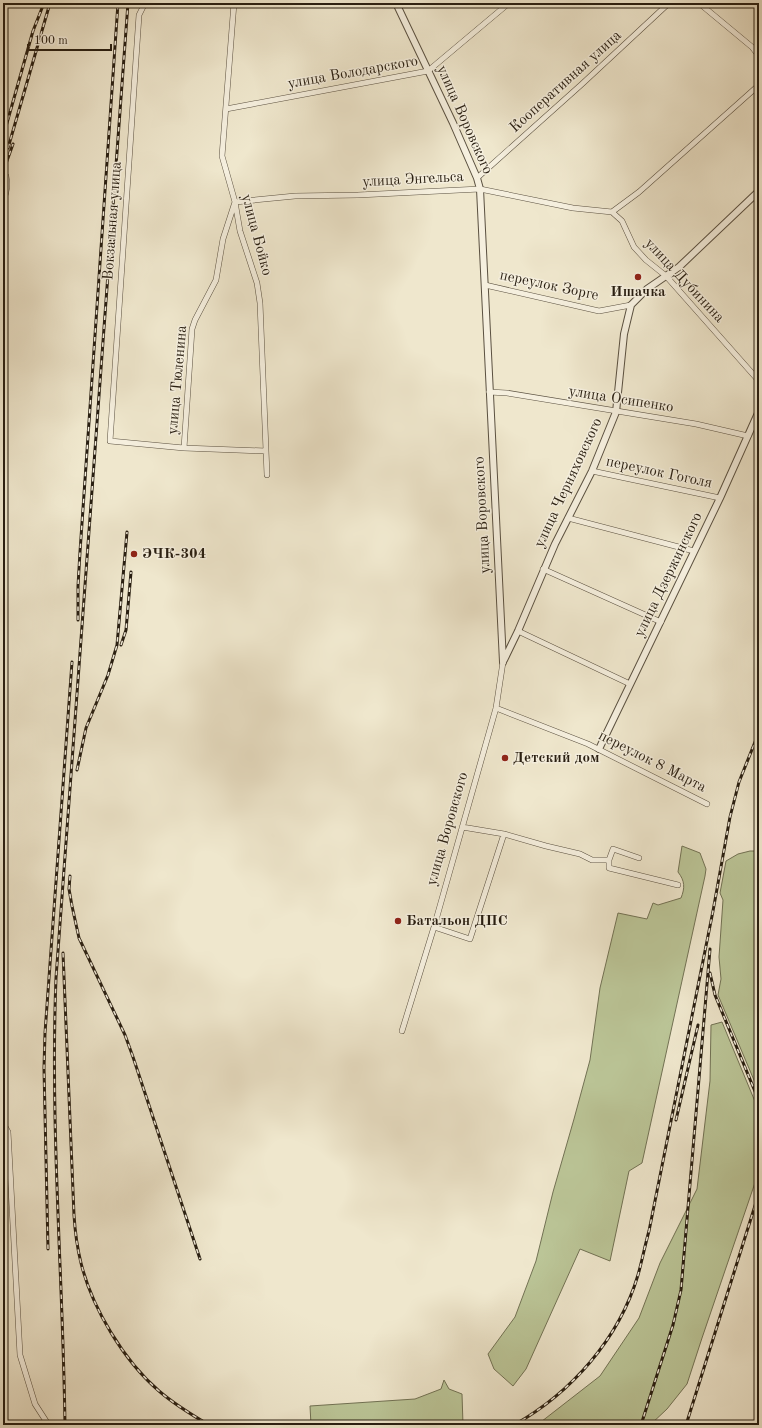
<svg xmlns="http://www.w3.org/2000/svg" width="762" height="1428" viewBox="0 0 762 1428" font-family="'Old Standard TT',serif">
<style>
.green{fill:#bbc597;stroke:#727254}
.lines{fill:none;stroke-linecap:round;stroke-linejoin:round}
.minor-casing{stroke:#5a5040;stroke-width:6}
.tertiary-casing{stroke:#5a5040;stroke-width:8}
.minor{stroke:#f5efde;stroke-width:5}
.tertiary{stroke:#f5efde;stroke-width:6}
.rail-casing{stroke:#281e11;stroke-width:3}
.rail{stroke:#f5efde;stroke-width:1.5;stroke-dasharray:4.5;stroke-linecap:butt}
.poi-dot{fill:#8f2418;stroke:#f5efde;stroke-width:1.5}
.labels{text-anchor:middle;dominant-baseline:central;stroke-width:3;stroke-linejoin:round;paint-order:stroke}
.street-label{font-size:15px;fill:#281e11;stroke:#f5efde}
.poi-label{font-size:15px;font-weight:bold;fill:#281e11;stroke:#f5efde;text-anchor:start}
</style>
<rect width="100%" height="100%" fill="#efe7cd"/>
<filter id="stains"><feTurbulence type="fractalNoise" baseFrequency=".005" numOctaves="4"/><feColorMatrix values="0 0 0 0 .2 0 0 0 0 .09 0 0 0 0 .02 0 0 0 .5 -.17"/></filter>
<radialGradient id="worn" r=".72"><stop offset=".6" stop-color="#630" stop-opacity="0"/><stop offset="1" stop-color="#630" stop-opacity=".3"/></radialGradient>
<path class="green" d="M682,846L700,853L706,869L705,876L642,1163L629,1171L610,1261L580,1249L526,1369L513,1386L494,1369L488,1354L515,1317L536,1261L553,1192L574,1119L590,1060L600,988L618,913L647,919L653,903L658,905L681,898C685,888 685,881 678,872Z
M750,851H759V1092L718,995L721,979L719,957L723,900L720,893L726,861L738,854Z
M722,1022L756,1104L759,1123V1171L702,1338L687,1384L667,1409L650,1425H537L600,1376L639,1318L660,1263L697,1189L710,1081L711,1025Z
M444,1380L449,1389L462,1394L463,1425H311L310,1406L415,1399L441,1389Z"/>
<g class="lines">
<defs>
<path id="minor" d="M145,3L139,15L110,441L184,448L266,451
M234,3L222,156L235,202L240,231L257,283L260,303L267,475
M699,3L752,47L759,56
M226,109L428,71L509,3
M3,174L6,176C8,185 7,192 3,201
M477,178L582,84L669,3
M612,212L622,221L634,247L646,260L666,276L759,381
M485,285L599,311L631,305
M489,392L507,393L696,424L748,436
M184,448L192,329L195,320L216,280L223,239L235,202L295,196L358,195L480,189L573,208L612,212L639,192L759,85
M592,471L720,498
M568,518L694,551
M543,569L661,622
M518,631L630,684
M496,708L588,744L707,804
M462,827L504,834L546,846L580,854L592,860H609V868L678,885
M609,860L613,849L639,858
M434,927L470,939L504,834
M402,1031L434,927L496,708L503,662
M3,1123L8,1132L20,1355L35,1404L46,1421"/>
<path id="tertiary" d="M396,3L453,123L477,178L480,189L503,662
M504,660L518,631L555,544L592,471L616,412L624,334L631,305L647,289L679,267L759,191
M599,749L720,498L759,411"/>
</defs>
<use href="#minor" class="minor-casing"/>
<use href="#tertiary" class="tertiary-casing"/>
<use href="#minor" class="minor"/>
<use href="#tertiary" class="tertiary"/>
<defs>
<path id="rail" d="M3,137L33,31L44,3
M8,148L50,3
M3,172L13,144
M78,620V586L80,552L118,3
M121,645L126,630L131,572
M77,770L86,728L108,675L117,645L127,532
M70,876L69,889L72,906L79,938L125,1035L133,1057L200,1259
M63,953L74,1215C75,1231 77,1247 81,1263C92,1308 124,1361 159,1391C174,1404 192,1415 209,1425
M710,973L715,995L759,1101
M676,1120L698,1025
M48,1249L44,1068L45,1033L72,662
M65,1425C63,1276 50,1127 56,978L128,3
M514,1425C571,1393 619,1339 638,1275C642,1261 645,1245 649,1231L713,911L730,817L739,782L759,732
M641,1425L673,1325L681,1290L710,949
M686,1425L759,1193"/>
</defs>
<use href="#rail" class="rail-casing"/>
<use href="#rail" class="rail"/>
</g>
<g class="poi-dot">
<circle cx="638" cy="277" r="4"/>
<circle cx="134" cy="554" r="4"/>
<circle cx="505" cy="758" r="4"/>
<circle cx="398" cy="921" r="4"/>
</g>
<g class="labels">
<g class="street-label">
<text transform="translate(353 73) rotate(-10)">улица Володарского</text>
<text transform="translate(566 82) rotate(-42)">Кооперативная улица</text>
<text transform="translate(464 120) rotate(66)">улица Воровского</text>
<text transform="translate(413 180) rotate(-3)">улица Энгельса</text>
<text transform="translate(113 221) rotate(-86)">Вокзальная улица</text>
<text transform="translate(256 235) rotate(75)">улица Бойко</text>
<text transform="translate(684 281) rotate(47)">улица Дубинина</text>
<text transform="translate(549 286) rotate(12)">переулок Зорге</text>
<text transform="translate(178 380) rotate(-85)">улица Тюленина</text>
<text transform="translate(621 400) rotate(9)">улица Осипенко</text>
<text transform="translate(659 473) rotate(12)">переулок Гоголя</text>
<text transform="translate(569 483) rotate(-65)">улица Черняховского</text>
<text transform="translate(483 515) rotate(-93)">улица Воровского</text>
<text transform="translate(669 575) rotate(-64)">улица Дзержинского</text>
<text transform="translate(652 762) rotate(27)">переулок 8 Марта</text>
<text transform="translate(448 829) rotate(-74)">улица Воровского</text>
</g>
<g class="poi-label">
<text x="638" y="292" text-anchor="middle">Ишачка</text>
<text x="142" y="554">ЭЧК-304</text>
<text x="513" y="758">Детский дом</text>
<text x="406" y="921">Батальон ДПС</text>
</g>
</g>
<rect width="762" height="1428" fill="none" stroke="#efe7cd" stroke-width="16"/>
<rect x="4" y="4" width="754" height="1420" fill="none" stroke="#281e11" stroke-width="2"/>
<rect x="8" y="8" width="746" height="1412" fill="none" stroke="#281e11"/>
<path d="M28 44v6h83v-6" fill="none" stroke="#281e11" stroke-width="2"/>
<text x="34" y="44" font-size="12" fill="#281e11" stroke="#f5efde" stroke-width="3" paint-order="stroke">100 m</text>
<rect width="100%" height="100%" filter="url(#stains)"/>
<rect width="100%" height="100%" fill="url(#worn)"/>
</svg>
